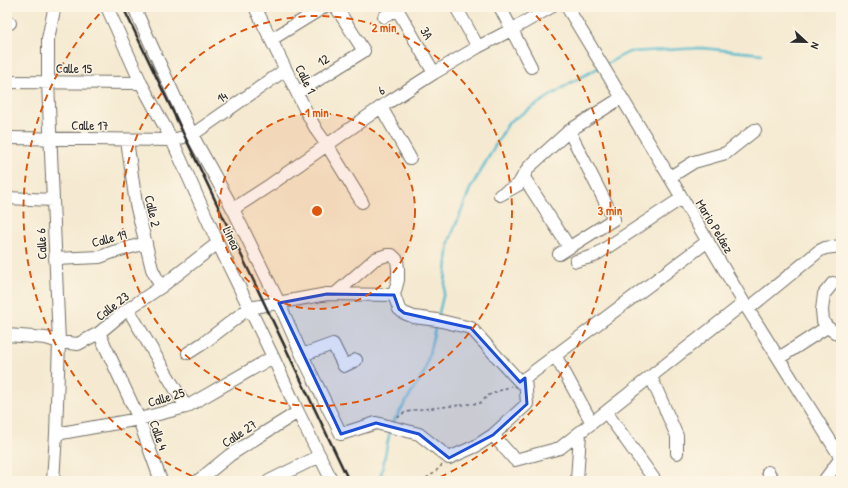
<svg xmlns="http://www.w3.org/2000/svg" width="848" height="488" viewBox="0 0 848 488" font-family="'Patrick Hand',sans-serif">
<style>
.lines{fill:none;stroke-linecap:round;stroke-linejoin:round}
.stream{stroke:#4fb9cc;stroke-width:2.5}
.minor-casing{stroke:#726e65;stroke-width:14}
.path{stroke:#726e65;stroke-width:1.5;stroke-dasharray:3 3;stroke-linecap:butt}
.minor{stroke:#fff;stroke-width:12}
.rail{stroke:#2b2b2b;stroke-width:2.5}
.marked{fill:#1d4ed8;fill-opacity:0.2;stroke:#1d4ed8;stroke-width:3;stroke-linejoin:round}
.ring{fill:none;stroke:#df570e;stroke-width:2;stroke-dasharray:7 5}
.labels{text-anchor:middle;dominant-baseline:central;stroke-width:3;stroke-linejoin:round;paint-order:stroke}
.street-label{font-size:13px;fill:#2b2b2b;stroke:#fcf5e5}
.centre{fill:#df570e;stroke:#fcf5e5;stroke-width:2}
.ring-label{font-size:12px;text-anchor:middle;font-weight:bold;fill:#df570e;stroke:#fcf5e5;stroke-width:3;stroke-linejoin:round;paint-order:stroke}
</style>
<rect width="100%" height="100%" fill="#fcf5e5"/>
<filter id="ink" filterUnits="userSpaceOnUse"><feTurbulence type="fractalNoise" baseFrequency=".025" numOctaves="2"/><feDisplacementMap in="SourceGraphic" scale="8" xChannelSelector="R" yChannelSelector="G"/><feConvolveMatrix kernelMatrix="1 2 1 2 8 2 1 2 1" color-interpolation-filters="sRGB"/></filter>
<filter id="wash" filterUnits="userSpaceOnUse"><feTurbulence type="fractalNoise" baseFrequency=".012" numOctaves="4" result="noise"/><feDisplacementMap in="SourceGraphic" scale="16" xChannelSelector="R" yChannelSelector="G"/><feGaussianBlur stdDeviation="0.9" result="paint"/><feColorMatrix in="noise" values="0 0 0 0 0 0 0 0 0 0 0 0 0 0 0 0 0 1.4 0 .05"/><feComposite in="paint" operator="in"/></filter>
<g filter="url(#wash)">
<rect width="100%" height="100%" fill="#f5ead1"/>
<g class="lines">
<path class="stream" d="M606,64L629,52L702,48L762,54
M438,317L444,292L449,242L470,189L509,122L572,82L600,67
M392,424L425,371L436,324
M378,481L380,480L390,431"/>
</g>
</g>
<g filter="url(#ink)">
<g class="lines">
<defs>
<path id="minor" d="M53,7L54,10L48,39V82L59,342L56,434L53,481
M107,7L141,83L172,140L218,243L273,357L298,412L332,481
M134,7L192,135L233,209L279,303L302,355L341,434L376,423L419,434L449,458L476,446L493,435L527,404L525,378
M255,7L305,109L317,131L327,145L362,202
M396,7L434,73
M456,7L478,47
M500,7L531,67
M567,7L675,186L744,303L841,458
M384,17L399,7
M7,23H10
M272,39L324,7
M7,82L141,83
M297,93L364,51L336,7
M381,107L410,158
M7,138L172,140L192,135L285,70
M127,140L136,204L152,269L161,287
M523,176L569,247
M670,177L694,162L726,153L755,130
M500,195L518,185L529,167L569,131L621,98
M7,198L53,200
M233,209L270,185L381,107L434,73L478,47L511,30L551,7
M559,254L614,219L569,131
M55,259L100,257L113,252L146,243
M576,261L594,256L682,198
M833,283L824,294L822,310L823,321L827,327L841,336
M335,294L375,259L387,255H392L397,260L398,269V280L394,295L399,309L404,313L414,317L437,320L471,328L520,382L708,241
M128,309L186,407
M748,309L819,251L825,248L841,246
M99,333L139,419L144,434L161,481
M7,335L46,338L59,342L78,344L99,333L128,309L161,287L218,243
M188,353L205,342L249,308L327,294L394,295
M302,355L333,344L344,366L356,360
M555,355L592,423
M779,358L827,327
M651,377L677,436V453
M606,412L654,479
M56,434L139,419L186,407L273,357
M493,435L515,460L560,448L744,303
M768,472L774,481
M198,481L230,455L261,435L298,412
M269,481L320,456
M577,481L580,433
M824,481L841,458"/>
</defs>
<use href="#minor" class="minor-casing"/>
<path class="path" d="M398,418L401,414L414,410L480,403L489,395L511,386
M421,481L433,474L442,465"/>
<use href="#minor" class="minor"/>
<path class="rail" d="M123,7L349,481"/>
</g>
</g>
<path class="marked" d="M327,294L394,295L399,309L404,313L471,328L520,382L525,378L527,404L493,435L449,458L419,434L376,423L341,434L279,303Z"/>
<circle cx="317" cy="211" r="98" fill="#df570e" fill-opacity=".12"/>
<g class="ring">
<circle cx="317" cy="211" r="98"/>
<circle cx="317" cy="211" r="195"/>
<path d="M203 481A293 293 0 0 1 106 7M528 7A293 293 0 0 1 431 481"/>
</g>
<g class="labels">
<g class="street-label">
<text transform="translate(427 33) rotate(60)">3A</text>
<text transform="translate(323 60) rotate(-32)">12</text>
<text transform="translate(74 68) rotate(1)">Calle 15</text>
<text transform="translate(306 79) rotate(64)">Calle 1</text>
<text transform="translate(381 90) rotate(-33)">6</text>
<text transform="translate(222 97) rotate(-35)">14</text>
<text transform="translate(90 125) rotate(1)">Calle 17</text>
<text transform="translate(153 211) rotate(77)">Calle 2</text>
<text transform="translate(715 226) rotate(59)">Mario Peláez</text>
<text transform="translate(109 238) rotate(-14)">Calle 19</text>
<text transform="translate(232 238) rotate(65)">Línea</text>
<text transform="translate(41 244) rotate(-93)">Calle 6</text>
<text transform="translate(112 306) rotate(-38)">Calle 23</text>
<text transform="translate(166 397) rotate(-17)">Calle 25</text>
<text transform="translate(239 433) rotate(-34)">Calle 27</text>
<text transform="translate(159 435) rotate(71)">Calle 4</text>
</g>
</g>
<circle cx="317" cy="211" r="6" class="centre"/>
<g class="ring-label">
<text x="384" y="32">2 min</text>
<text x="317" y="117">1 min</text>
<text x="610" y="215">3 min</text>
</g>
<rect width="848" height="488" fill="none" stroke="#fcf5e5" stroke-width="24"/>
<g transform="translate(806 42) rotate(112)" stroke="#fcf5e5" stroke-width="3" paint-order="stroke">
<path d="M0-3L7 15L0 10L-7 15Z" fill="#2b2b2b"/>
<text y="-6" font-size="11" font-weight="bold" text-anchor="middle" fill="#2b2b2b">N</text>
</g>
</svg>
